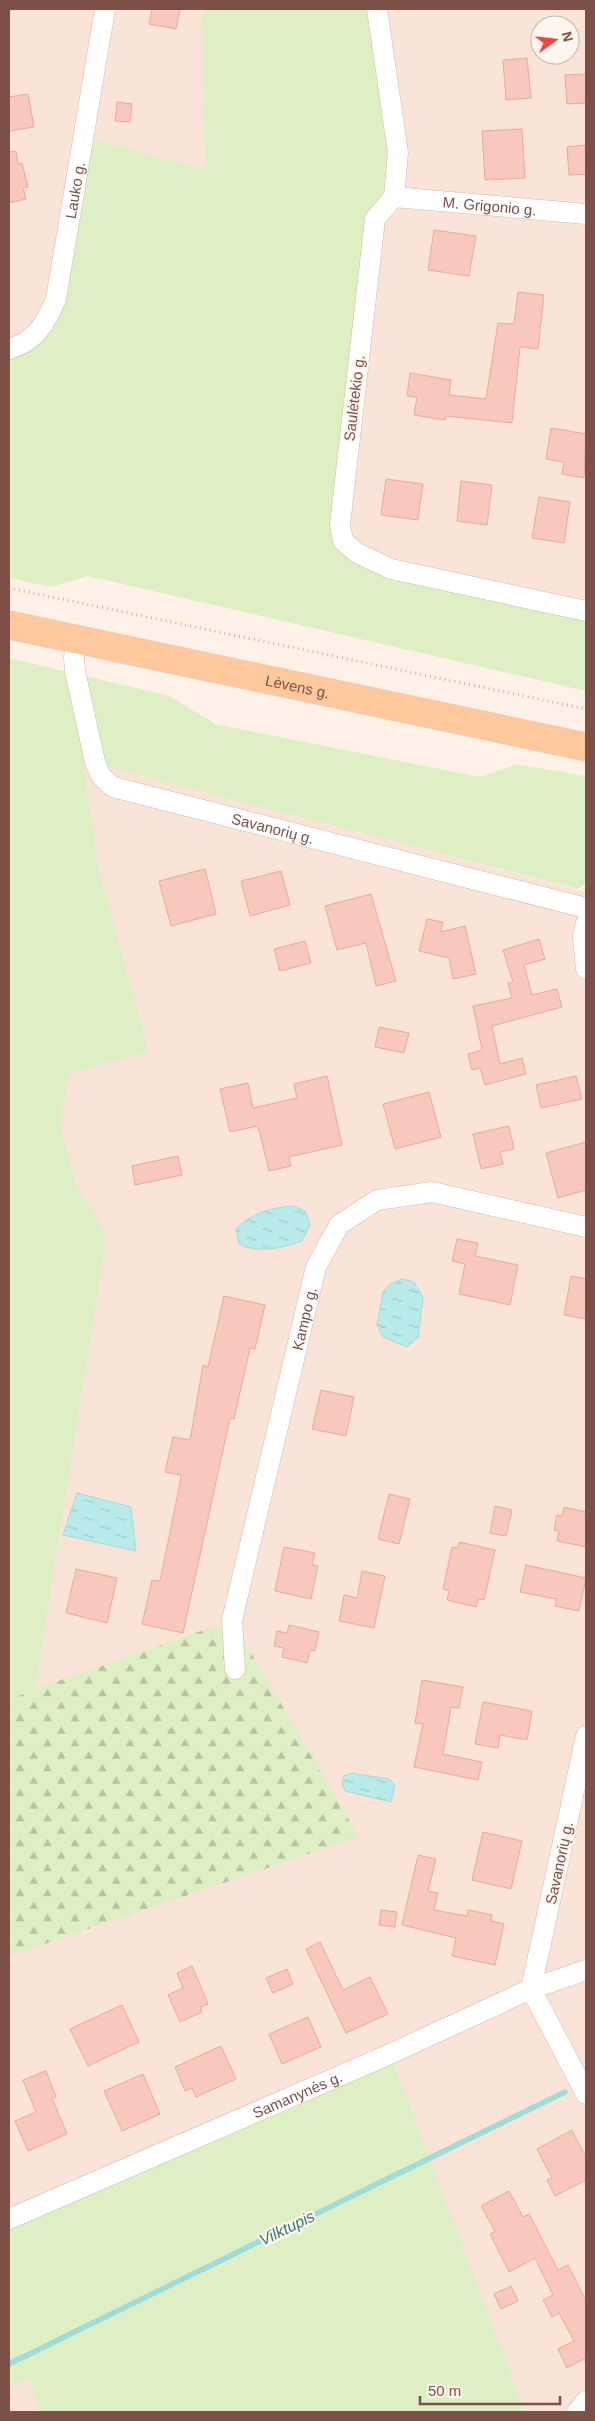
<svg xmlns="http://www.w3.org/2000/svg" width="595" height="2421" viewBox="0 0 595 2421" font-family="Helvetica,sans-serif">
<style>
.residential{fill:#f9e4d7;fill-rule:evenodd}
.green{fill:#ddefc3}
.forest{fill:url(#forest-firs)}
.water{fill:url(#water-ripples);stroke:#9ddedc}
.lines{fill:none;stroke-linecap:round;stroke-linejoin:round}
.stream{stroke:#9ddedc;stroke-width:5.5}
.building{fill:#f7c8bb;stroke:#eca999}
.minor-casing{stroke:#d5b7ad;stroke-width:21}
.primary-casing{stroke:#dacecb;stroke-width:29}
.path{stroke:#ddaa9d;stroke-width:3;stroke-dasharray:1 4;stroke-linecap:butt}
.minor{stroke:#fff;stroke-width:20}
.primary{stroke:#ffc89d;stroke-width:28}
.labels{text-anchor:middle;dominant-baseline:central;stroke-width:4.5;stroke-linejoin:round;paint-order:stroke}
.street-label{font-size:15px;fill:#7c5047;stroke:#fff6ef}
.water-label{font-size:16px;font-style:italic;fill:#367b79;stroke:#fff6ef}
</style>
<defs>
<pattern id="forest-firs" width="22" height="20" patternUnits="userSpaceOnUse" patternTransform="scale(1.25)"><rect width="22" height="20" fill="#ddefc3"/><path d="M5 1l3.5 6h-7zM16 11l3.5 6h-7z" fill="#b8c4a0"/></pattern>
<pattern id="water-ripples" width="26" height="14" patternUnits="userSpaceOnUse" patternTransform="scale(1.25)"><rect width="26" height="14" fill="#b8ebe9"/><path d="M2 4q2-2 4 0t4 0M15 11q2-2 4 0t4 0" fill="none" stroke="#a2cbc9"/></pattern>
</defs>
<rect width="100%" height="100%" fill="#fff1e7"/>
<path class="residential" d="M9,9H202L205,170L59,316L44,342L26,353L9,360Z
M377,9H586V611L391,569L343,541ZM540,25H570V55H540Z
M83,761L586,892V2401L577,2412H525L390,2054L9,2219V1956L359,1837L232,1620L35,1689L106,1240L99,1222L76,1186L60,1122L70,1073L149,1052L99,871Z
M29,2378L40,2412H9V2388Z"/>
<path class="green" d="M202,9H377L394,197L375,219L340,525L357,553L586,611V691L88,576L51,587L9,578V360C40,348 43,345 59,316L90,139L205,170Z
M9,658L170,696L215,724L480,777L516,764L586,776V883L578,889L83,761L99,871L149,1052L70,1073L60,1123L76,1186L99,1222L106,1240L35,1689L9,1700Z
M390,2054L525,2412H40L29,2378L9,2388V2219Z"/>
<path class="forest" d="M232,1620L359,1837L9,1956V1700L35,1689Z"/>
<path class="water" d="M293,1206L305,1211L310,1225L302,1241C281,1248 260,1254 239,1244L236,1229C249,1214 273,1207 293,1206Z
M402,1279L414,1282L423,1297L418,1337L407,1347L383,1337L377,1325L383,1292L390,1284Z
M77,1493L131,1507L136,1551L63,1535Z
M351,1773L389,1779L395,1785L391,1802L345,1791L342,1784L344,1776Z"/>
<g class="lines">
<path class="stream" d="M9,2364L565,2092"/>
</g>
<path class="building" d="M152,9H180L176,29L149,24Z
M527,58L531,98L506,100L503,60Z
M586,74V103L567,104L565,75Z
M28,94L34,127L9,131V97Z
M117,102L132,104L130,122L115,121Z
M522,129L525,178L485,180L482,131Z
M586,145V174L569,175L567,147Z
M16,151L18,164L22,163L28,187L23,188L26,199L9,203V152Z
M434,230L476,236L469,276L428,270Z
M518,292L544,295L538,349L520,347L512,423L446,416L445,420L414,415L417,397L407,396L410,373L451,380L449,395L486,399L498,323L514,324Z
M551,428L586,434L584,478L562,474L564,462L546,459Z
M386,479L423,484L418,520L381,515Z
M461,481L492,485L487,525L457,521Z
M539,497L570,502L564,543L532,538Z
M205,869L216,914L171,926L159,881Z
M281,871L290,905L250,916L241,881Z
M371,894L396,981L376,986L366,943L337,950L325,906Z
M427,919L443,922L441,932L465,926L476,974L453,979L449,958L419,951Z
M539,939L545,959L524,965L532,995L557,989L562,1007L492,1026L500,1064L522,1058L526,1074L485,1085L480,1068L472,1070L468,1054L482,1050L473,1006L512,998L508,983L513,982L503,950Z
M305,941L311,963L280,971L274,949Z
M379,1027L409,1033L404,1053L375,1047Z
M327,1076L342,1145L289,1157L291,1166L269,1171L258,1126L230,1132L220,1089L248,1083L253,1108L297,1098L294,1084Z
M576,1076L582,1099L541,1108L536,1085Z
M429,1092L441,1137L395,1149L383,1104Z
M509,1126L514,1149L500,1152L503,1164L481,1169L473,1134Z
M586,1142V1190L558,1198L546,1153Z
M178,1156L182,1175L135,1185L132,1166Z
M457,1239L478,1243L475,1256L518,1265L510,1305L459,1294L465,1264L452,1261Z
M571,1276L586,1279V1319L564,1315Z
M224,1296L265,1305L255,1349L250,1348L234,1419L230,1418L183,1633L142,1624L152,1580L160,1581L180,1483L181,1475L165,1472L173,1437L190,1440L203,1365L208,1367Z
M321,1390L354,1397L346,1436L312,1429Z
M389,1494L410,1499L399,1544L378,1539Z
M495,1506L512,1510L506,1536L490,1533Z
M564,1507L586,1512V1547L557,1541L559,1531L554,1530L557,1515L562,1516Z
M459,1542L495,1550L484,1600L478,1599L476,1607L447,1600L449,1591L443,1589L452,1547L458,1548Z
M284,1547L315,1553L312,1565L318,1566L311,1599L275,1591Z
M526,1565L586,1578L579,1611L555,1606L556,1599L520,1592Z
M76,1569L117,1578L107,1623L66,1613Z
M362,1571L385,1576L374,1628L339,1621L344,1595L357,1598Z
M289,1625L319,1632L315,1651L310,1650L307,1663L282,1657L284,1648L274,1646L277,1631L287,1633Z
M422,1680L463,1687L459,1708L451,1707L443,1754L482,1762L478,1780L414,1767L423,1724L415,1723Z
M483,1702L532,1711L527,1740L500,1735L498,1748L475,1744Z
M483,1832L522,1841L511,1889L472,1880Z
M418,1855L436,1859L428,1891L438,1893L434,1910L467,1916L468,1910L492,1915L491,1921L504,1924L495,1965L452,1956L456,1938L402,1925Z
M381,1910L397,1912L395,1927L379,1925Z
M320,1942L343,1990L370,1977L388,2014L346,2033L306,1949Z
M192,1966L208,2004L200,2007L202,2012L180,2022L168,1995L183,1988L177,1973Z
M287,1969L293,1984L273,1993L266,1978Z
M122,2005L139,2042L88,2066L70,2029Z
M308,2017L321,2047L282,2064L269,2034Z
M221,2046L236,2079L196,2097L192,2088L185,2091L175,2067Z
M46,2071L56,2097L52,2098L67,2134L28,2151L15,2121L36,2112L23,2080Z
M143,2074L160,2114L122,2131L104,2091Z
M572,2130L586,2157V2180L555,2196L547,2180L552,2178L537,2149Z
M509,2191L523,2217L529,2214L558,2270L568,2265L586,2301V2363L584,2359L567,2368L558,2349L574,2341L559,2313L552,2317L543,2300L553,2295L535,2258L509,2272L490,2234L495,2231L481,2206Z
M511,2286L518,2301L501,2309L494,2294Z"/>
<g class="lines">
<defs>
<g id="minor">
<path d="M377,9L398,153L394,197L375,219L340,525L343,541L357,553L391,569L586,611"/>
<path id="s1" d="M394,197L586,214"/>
<path id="s2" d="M9,349C35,342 46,323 56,299L105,9"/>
<path id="s3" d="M77,639L74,657L75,671L95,762L101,776L113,787L586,908"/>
<path d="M586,923L583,937L586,969"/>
<path id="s4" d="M235,1669L232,1620L316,1267L339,1225L377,1200L432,1192L586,1227"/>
<path d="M586,1736L531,1989L586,2094"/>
<path id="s5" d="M9,2219L390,2054L531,1989L586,1970"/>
<path d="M577,2412L586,2401"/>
</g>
<g id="primary">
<path id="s6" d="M9,625L586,747"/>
</g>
</defs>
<use href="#minor" class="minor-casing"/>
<use href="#primary" class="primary-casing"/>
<path class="path" d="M9,588L586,709"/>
<use href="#minor" class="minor"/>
<use href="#primary" class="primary"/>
</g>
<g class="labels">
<g class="street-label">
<text stroke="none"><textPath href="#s2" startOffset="182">Lauko g.</textPath></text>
<text stroke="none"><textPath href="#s1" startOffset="96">M. Grigonio g.</textPath></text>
<text transform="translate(354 398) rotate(-83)">Saulėtekio g.</text>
<text stroke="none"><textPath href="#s6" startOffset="295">Lėvens g.</textPath></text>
<text stroke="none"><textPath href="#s3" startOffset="322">Savanorių g.</textPath></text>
<text stroke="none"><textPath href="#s4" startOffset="359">Kampo g.</textPath></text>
<text transform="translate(559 1863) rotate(-78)">Savanorių g.</text>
<text stroke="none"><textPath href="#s5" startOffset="314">Samanynės g.</textPath></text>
</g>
<g class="water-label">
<text transform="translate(287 2228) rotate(-26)">Vilktupis</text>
</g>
</g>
<rect width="595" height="2421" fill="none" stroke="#7c5047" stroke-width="20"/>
<g transform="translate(555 40) rotate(75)"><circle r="24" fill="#fff6ef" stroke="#cbb4ac"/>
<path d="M0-4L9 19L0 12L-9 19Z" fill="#f6453f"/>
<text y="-8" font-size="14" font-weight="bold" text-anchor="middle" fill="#7c5047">N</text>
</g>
<path d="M420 2396v8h140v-8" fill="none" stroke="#7c5047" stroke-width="2.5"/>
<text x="428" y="2396" font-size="15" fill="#7c5047" stroke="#fff6ef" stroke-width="4" paint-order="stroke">50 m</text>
</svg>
